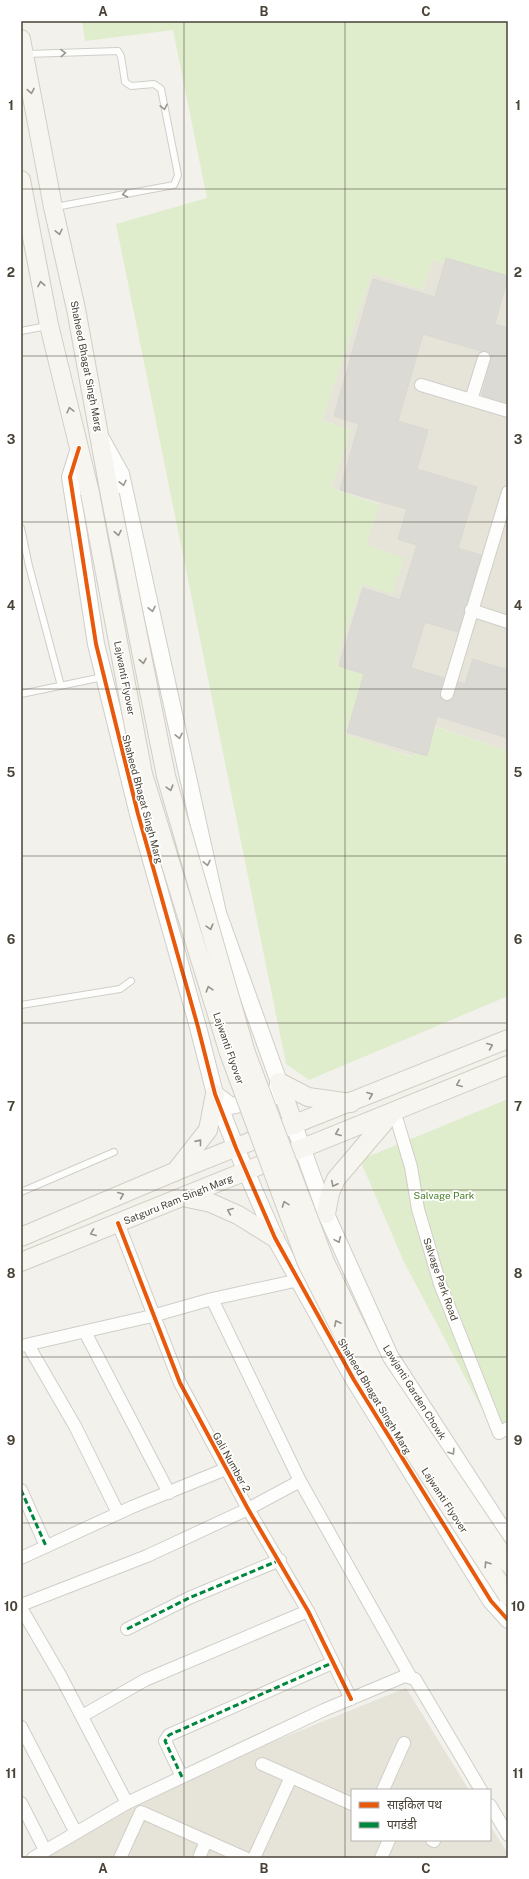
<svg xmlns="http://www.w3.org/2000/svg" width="529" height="1879" viewBox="0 0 529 1879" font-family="'Public Sans','Noto Sans Devanagari',sans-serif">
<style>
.residential{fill:#e6e3d9}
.green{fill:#dfedcc}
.building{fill:#dcdad4;stroke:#dad8d2}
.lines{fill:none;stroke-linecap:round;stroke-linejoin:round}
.service-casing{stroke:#d0cec9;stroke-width:8}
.minor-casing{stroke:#d0cec9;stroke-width:14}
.tertiary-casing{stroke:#d0cec9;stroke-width:18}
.secondary-casing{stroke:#d2cec3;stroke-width:20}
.service{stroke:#fdfdfc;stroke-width:6}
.minor{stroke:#fdfdfc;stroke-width:12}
.tertiary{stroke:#fdfdfc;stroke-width:16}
.secondary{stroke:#f7f5f0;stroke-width:18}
.secondary-bridge-casing{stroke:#d2cec3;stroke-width:20;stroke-linecap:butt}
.secondary-bridge{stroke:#f7f5f0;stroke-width:18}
.quiet{stroke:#00873e;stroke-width:3;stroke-dasharray:6 3;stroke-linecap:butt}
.cycleway-casing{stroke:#fff;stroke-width:6}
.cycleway{stroke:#e8590c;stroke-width:4}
.oneway{stroke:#9a9790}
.oneway2{stroke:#97938a}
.grid{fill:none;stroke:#494337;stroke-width:1;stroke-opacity:0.55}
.labels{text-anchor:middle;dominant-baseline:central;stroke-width:3.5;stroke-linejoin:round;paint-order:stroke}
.street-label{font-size:10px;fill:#494337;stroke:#fff}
.park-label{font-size:10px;fill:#477e27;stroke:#fff}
.neatline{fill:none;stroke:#494337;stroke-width:1.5}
.grid-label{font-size:13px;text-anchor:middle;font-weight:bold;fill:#494337}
</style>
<rect width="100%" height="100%" fill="#f2f1ec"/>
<path class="residential" d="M433,260L508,285V751L426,723L414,757L345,734L366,672L336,661L362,584L366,545L379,504L331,488L351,430L322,420L372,273L423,290Z
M406,1688L469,1790H352V1840H490V1825L508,1854V1858H38L200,1771Z"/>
<path class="green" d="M82,21H508V285L433,260L423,290L372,273L322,420L351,430L331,488L380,505L366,545L404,558L392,594L362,584L336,661L366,672L345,734L413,757L425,723L508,751V996L309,1080L286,1064L116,224L207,198L173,30L85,41Z
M508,1099V1422L493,1430L404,1262L360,1160Z"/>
<path class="building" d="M446,258L508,276L495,324L508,328V403L482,395L492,354L486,351H481L423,334L398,421L428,430L417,469L477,487L458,548L481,555L458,632L425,622L411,668L444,678L440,695L442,699L448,701L454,697L458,682L465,684L473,659L508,670V738L437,716L427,756L347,732L364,674L339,666L363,588L400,600L417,545L398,539L407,509L340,490L359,424L334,416L373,279L435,297Z"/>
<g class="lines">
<defs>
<path id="service" d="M26,54L118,51L121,56L125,82L131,86L154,84L161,89L178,175L174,185L55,207
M21,331L47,326
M21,528L29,566L61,686
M21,694L103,677
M21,1005L120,989L131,981
M21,1192L114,1152"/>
<path id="minor" d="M421,385L508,411
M471,400L484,358
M471,610L508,622
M447,694L508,492
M394,1110L411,1167L418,1209L440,1284L499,1433L508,1428
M118,1223L180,1383L248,1509L308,1611L351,1699
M212,1299L300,1481L410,1676
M85,1332L169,1493
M28,1345L75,1426L118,1513
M21,1346L152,1316L212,1299L299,1280
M21,1490L46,1546
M21,1558L132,1507L226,1469
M21,1605L147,1556L248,1509L300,1481
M21,1608L60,1675L127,1803L33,1858
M127,1629L189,1598L280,1560
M82,1716L145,1680L308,1611
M21,1727L76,1833
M262,1764L352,1804
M182,1777L165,1741L169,1735L332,1663
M383,1790L404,1743
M21,1803L45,1850
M127,1803L324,1710L405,1676L415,1679L481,1790
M490,1805L508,1835
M432,1840L434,1841
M120,1858L141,1812L245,1858
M199,1858L206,1841
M254,1858L291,1777
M381,1858L389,1840"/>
<path id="tertiary" d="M102,440L121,474L218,913L279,1082L274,1097L231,1106L215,1094
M79,448L70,477L96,644L138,814L198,1027L215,1094L236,1148L275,1238L354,1380L491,1601L508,1620
M294,1125L326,1214L390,1356L508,1538"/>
<path id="secondary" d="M21,39L53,207L76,309L110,495
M21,180L49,325L90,493
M279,1082L308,1097L351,1103
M279,1082L294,1125
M175,1172L208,1130L215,1094
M183,1197L211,1203L238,1215L275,1238
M326,1214L330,1193L336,1179L392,1113
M21,1237L174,1172L508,1039
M21,1262L508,1065"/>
</defs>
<use href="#service" class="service-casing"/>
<use href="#minor" class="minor-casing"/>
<use href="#tertiary" class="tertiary-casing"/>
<use href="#secondary" class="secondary-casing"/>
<use href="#service" class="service"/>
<use href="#minor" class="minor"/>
<use href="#tertiary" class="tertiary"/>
<use href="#secondary" class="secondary"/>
<defs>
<path id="secondary-bridge" d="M90,493L143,774L229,1053L306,1261L363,1374L508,1596
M110,495L166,776L246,1053L325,1262L376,1367L508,1563"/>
</defs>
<use href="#secondary-bridge" class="secondary-bridge-casing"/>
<use href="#secondary-bridge" class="secondary-bridge"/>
<path class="quiet" d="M21,1490L46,1546
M127,1629L189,1598L280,1560
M182,1777L165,1741L169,1735L332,1663"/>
<defs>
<path id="cycleway" d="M79,448L70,477L96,644L138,814L198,1027L215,1094L236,1148L275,1238L354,1380L491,1601L508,1620
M118,1223L180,1383L248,1509L308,1611L351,1699"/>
</defs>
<use href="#cycleway" class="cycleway-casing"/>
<use href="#cycleway" class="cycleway"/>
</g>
<defs><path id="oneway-chevron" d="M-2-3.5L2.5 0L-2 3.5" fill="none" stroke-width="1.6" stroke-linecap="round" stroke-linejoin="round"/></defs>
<g class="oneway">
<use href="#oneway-chevron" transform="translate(63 53) rotate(-2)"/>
<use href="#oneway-chevron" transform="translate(164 107) rotate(78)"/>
<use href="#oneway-chevron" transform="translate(125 194) rotate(169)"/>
<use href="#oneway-chevron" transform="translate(123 483) rotate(77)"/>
<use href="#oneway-chevron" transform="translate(152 609) rotate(78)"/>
<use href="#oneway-chevron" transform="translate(179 736) rotate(78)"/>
<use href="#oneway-chevron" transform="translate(207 863) rotate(78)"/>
<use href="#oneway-chevron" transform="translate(338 1240) rotate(66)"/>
<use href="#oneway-chevron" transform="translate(452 1452) rotate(57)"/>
</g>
<g class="oneway2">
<use href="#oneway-chevron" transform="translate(31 91) rotate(79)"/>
<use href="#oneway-chevron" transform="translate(59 232) rotate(77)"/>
<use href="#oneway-chevron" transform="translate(41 284) rotate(-101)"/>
<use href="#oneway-chevron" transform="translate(70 410) rotate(-104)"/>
<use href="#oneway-chevron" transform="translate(118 533) rotate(79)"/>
<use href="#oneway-chevron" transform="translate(143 661) rotate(79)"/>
<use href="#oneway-chevron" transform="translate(170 788) rotate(74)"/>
<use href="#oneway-chevron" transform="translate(210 927) rotate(74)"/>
<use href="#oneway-chevron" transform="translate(209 989) rotate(-107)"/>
<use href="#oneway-chevron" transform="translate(490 1046) rotate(-22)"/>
<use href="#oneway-chevron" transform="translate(459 1084) rotate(158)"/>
<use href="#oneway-chevron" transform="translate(370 1095) rotate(-22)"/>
<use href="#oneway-chevron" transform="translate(338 1133) rotate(158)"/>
<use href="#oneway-chevron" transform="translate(199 1142) rotate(-51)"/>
<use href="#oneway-chevron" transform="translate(334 1184) rotate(117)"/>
<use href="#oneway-chevron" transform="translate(121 1195) rotate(-23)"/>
<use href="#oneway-chevron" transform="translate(285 1204) rotate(-110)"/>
<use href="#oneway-chevron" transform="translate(230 1211) rotate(-157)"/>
<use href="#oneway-chevron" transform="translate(93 1233) rotate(158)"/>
<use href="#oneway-chevron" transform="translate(337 1323) rotate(-117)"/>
<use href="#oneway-chevron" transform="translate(487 1564) rotate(-123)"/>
</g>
<path class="grid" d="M184,21V1858M345,21V1858M21,189H508M21,356H508M21,522H508M21,689H508M21,856H508M21,1023H508M21,1190H508M21,1357H508M21,1523H508M21,1690H508"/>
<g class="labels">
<g class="street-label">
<text transform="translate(87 366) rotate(79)">Shaheed Bhagat Singh Marg</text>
<text transform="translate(125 678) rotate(79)">Lajwanti Flyover</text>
<text transform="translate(143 799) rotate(75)">Shaheed Bhagat Singh Marg</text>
<text transform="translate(229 1048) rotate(71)">Lajwanti Flyover</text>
<text transform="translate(178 1199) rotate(-22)">Satguru Ram Singh Marg</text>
<text transform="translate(441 1279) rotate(71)">Salvage Park Road</text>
<text transform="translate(415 1392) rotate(58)">Lawjanti Garden Chowk</text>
<text transform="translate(375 1396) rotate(59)">Shaheed Bhagat Singh Marg</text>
<text transform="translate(232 1462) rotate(61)">Gali Number 2</text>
<text transform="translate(445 1500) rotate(57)">Lajwanti Flyover</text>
</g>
<g class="park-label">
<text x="444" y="1195">Salvage Park</text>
</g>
</g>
<rect width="529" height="1879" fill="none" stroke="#ffffff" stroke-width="44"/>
<rect x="351" y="1789" width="140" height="52" fill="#ffffff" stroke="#b6b4af"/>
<rect x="359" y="1802" width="20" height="6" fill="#e8590c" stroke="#b6b4af"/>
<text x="387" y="1809" font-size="12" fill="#494337">साइकिल पथ</text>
<rect x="359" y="1822" width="20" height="6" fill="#00873e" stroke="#b6b4af"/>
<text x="387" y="1829" font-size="12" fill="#494337">पगडंडी</text>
<rect x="22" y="22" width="485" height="1835" class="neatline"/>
<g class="grid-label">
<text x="103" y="16">A</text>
<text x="264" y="16">B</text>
<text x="426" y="16">C</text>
<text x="11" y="110">1</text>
<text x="518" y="110">1</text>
<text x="11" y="277">2</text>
<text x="518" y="277">2</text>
<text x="11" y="444">3</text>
<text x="518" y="444">3</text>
<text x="11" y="610">4</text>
<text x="518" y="610">4</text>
<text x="11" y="777">5</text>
<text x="518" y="777">5</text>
<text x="11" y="944">6</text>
<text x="518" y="944">6</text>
<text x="11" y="1111">7</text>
<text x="518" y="1111">7</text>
<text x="11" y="1278">8</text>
<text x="518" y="1278">8</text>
<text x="11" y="1445">9</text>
<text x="518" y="1445">9</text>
<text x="11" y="1611">10</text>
<text x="518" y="1611">10</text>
<text x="11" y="1778">11</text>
<text x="518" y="1778">11</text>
<text x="103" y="1873">A</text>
<text x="264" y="1873">B</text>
<text x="426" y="1873">C</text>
</g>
</svg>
